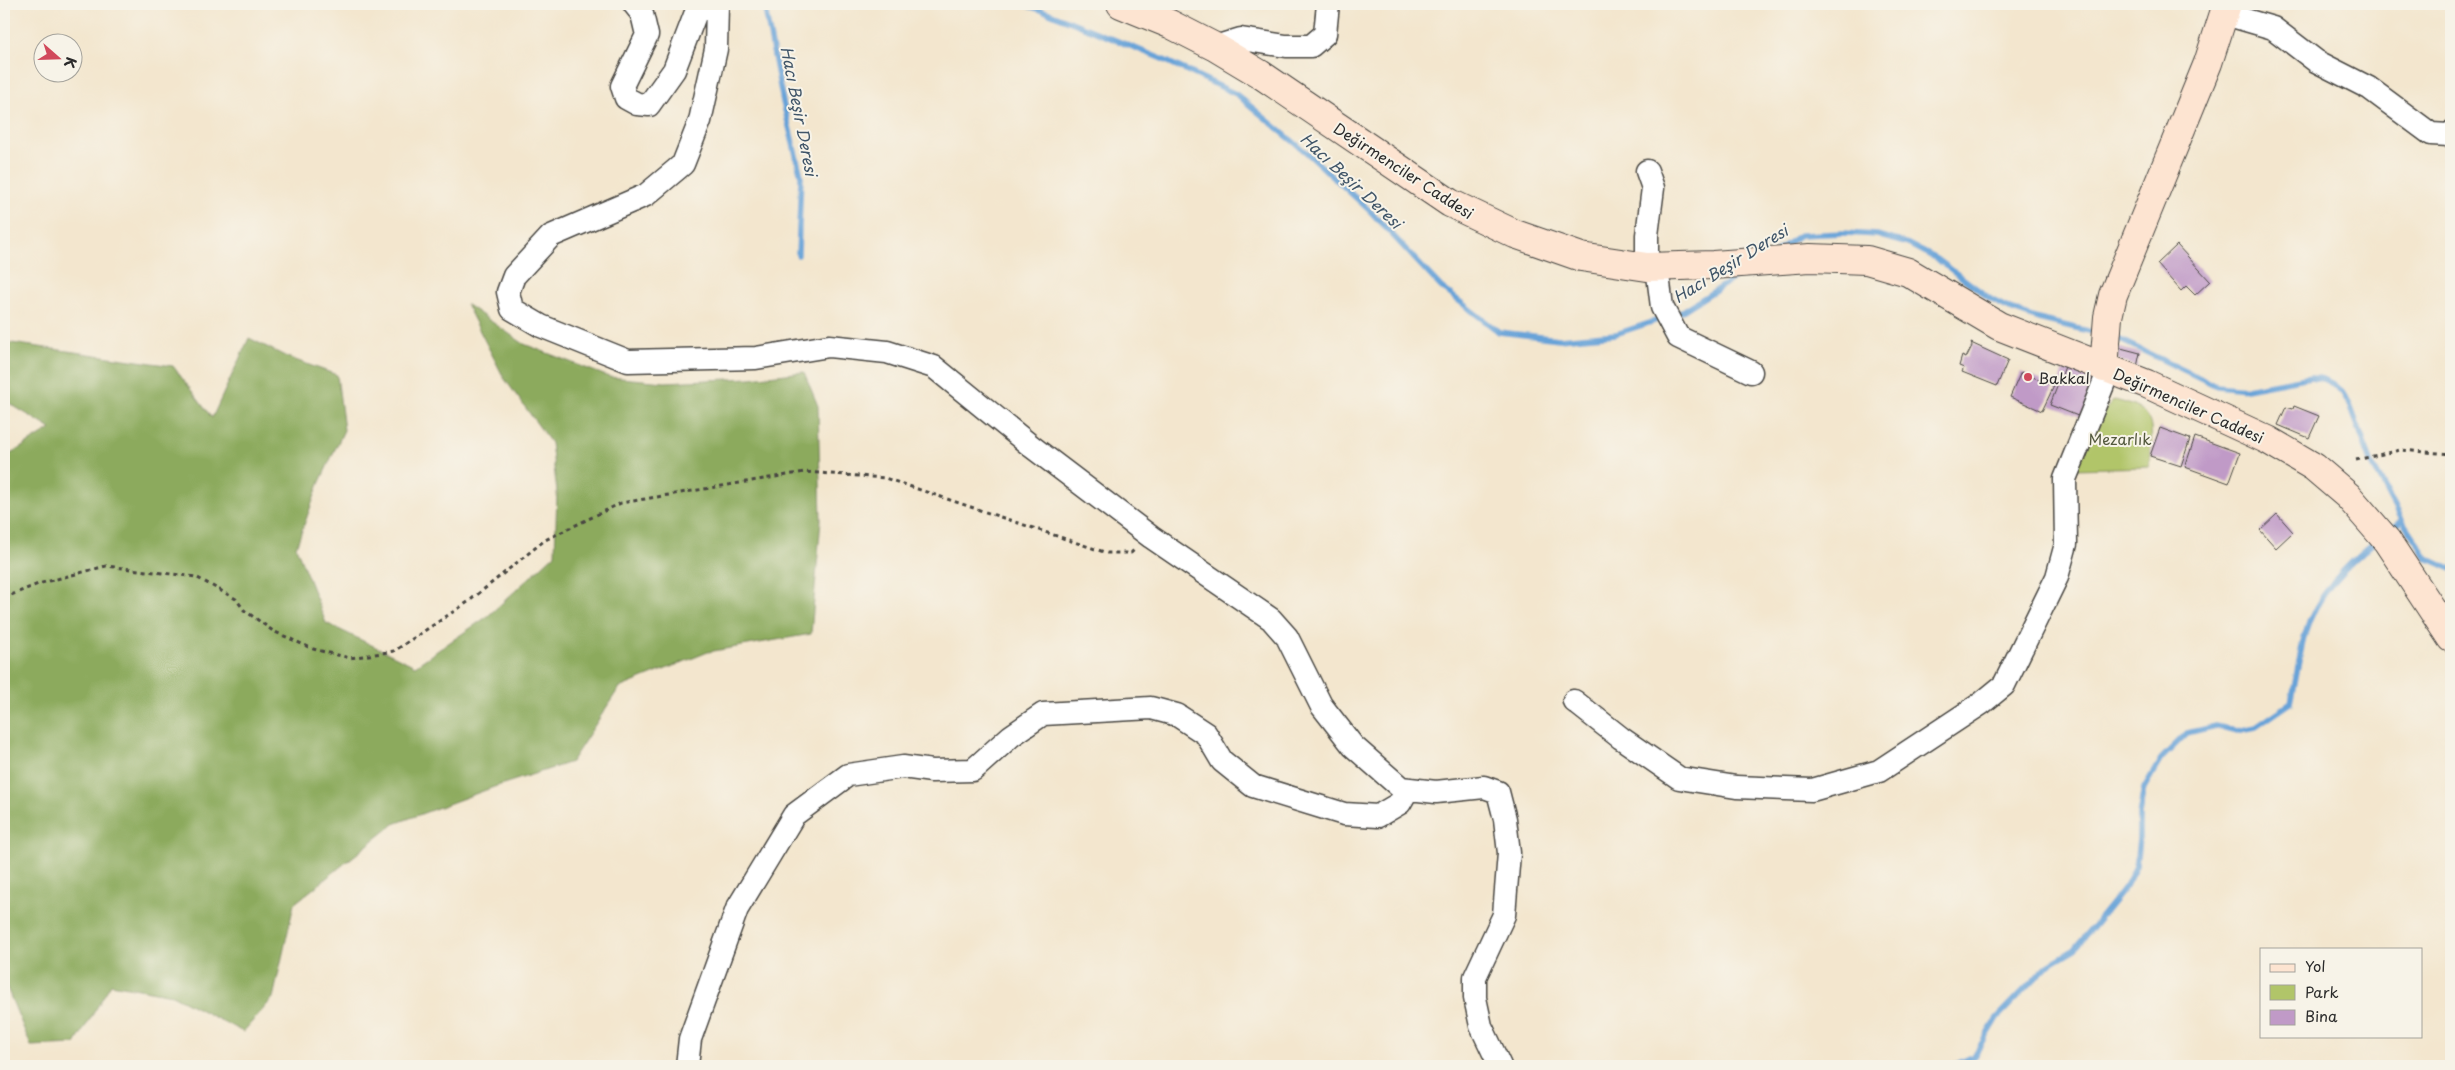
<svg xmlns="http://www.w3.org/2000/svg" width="2455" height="1070" viewBox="0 0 2455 1070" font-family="'Playpen Sans',sans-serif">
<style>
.green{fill:#b1c569;stroke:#6e784a}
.forest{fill:#8caa5d;stroke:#5c6a44}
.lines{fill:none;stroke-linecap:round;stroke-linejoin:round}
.stream{stroke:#68a3d8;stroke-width:5.5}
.building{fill:#c09ac7}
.street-casing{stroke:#494743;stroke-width:25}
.secondary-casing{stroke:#494743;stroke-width:30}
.path{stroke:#494743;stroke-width:3;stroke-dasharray:4 4;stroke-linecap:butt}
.street{stroke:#fff;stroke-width:22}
.secondary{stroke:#fde4d1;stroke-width:28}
.poi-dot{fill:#d1495b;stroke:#f7f3e8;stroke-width:2}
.labels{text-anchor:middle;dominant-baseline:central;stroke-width:4;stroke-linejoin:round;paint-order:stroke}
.street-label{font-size:15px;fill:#2b2b2b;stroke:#f7f3e8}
.poi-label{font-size:15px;fill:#2b2b2b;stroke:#f7f3e8;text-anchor:start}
.park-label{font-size:15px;fill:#53593e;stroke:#f7f3e8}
.water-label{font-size:16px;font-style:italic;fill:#405568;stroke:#f7f3e8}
</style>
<rect width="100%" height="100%" fill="#f7f3e8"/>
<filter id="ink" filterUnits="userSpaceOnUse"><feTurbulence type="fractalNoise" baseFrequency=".02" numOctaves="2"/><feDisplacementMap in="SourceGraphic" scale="10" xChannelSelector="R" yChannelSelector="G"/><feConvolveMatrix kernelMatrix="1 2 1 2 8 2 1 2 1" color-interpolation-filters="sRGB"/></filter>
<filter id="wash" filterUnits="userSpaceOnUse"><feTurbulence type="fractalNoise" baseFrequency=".0096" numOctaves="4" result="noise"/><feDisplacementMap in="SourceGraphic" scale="20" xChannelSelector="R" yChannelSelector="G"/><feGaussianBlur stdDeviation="1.12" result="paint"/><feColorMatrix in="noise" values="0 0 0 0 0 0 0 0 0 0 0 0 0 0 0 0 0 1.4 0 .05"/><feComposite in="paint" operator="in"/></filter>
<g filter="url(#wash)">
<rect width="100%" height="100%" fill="#f3e6ce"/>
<path class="green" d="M2114,400C2160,410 2152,428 2149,467L2074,469L2091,426Z"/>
<path class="forest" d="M466,304L524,344L609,377L665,382L750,378L804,372L818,406L821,520L811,634L708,652L619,688L571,762L494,787L394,824L294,904L273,998L243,1032L172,995L111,984L75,1044L31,1046L4,981V458L51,429L4,400V342L173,366L212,418L249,338L287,357L337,375L344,430L319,484L296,547L326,623L415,666L488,616L555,554L557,492L551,443L504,378Z"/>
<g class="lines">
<path class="stream" d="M764,4L783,102L801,176L798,255
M1022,4L1047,12L1162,59L1236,94L1307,153L1370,211L1441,287L1499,332L1559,339L1616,334L1664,318
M1778,250L1800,235L1844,233L1877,235L1908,244L1937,259L1992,300L2010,309L2038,319L2101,334
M1672,315L1681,312L1741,274
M2114,337L2217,386L2246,389L2311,377L2323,379L2333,384L2342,392L2350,405L2372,464L2402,520L2427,558L2451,569
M2388,531L2402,520
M1952,1066L1974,1056L1997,1018L2048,965L2075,949L2126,886L2136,866L2139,839V815L2144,788L2161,759L2187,733L2216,726L2237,731L2256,727L2291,703C2296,680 2299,656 2305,634C2316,595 2346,565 2377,540"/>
</g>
<g id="blocks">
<path class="building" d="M2177,245L2210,281L2195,295L2186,286L2181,291L2157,264Z
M1971,343L2008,360L1997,386L1962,372L1964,368L1959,366L1962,356L1966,358L1972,346Z
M2117,347L2140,353L2137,367L2118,360Z
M2066,364L2099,377L2083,418L2050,405Z
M2021,372L2054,386L2042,411L2010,397Z
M2294,406L2319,416L2309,438L2278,425L2286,407L2293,409Z
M2160,428L2190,439L2181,466L2150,456Z
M2195,437L2240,453L2229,483L2185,467Z
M2277,514L2293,532L2276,548L2260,530Z"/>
</g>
</g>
<g filter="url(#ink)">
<use href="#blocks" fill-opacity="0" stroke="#494743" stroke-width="1"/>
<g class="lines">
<defs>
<path id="street" d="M634,4L642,14L647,35L622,86L626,98L637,104L649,105L674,70L695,15L703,4
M717,4L716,49L700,121L683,164L646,195L551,236L514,276L508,292L512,309L541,326L628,361L756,358L829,346L887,352L934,367L1031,446L1151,537L1271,619L1287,637L1321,705L1353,746L1401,788L1436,792L1484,787L1498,792L1505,819L1509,853L1504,915L1475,977V998L1481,1026L1500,1066
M2225,14L2273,28L2316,61L2369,88L2431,134L2449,135L2451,133
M1215,47L1241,39L1286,46H1311L1325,34L1328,4
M1647,267V235L1653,188L1647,171
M1657,267L1662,307L1678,337L1751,372
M1574,701L1621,738L1679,778L1736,787L1812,790L1879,771L1982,703L2004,685L2057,577L2066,544L2065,479L2109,370
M687,1066L690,1039L737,909L794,815L848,775L903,767L932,771L973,770L1011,736L1043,714L1151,708L1177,715L1206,734L1222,761L1253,786L1344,814L1378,816L1400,803L1408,789"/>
<path id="secondary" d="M1121,4L1170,24L1215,47L1260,74L1450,203L1515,234L1581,257L1647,267L1713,265L1810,258L1867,260L1908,272L1999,326L2147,384L2268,440L2314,467L2348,496L2387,541L2451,638
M2104,368L2108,317L2113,295L2208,63L2227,4"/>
</defs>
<use href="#street" class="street-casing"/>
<use href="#secondary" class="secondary-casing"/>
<path class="path" d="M2356,460L2400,450L2451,454
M4,598L38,584L106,566L196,577L236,599L244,610L273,631L313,649L350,658L394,651L468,602L545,540L621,503L805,472L885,478L1107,553H1131L1135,549"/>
<use href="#street" class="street"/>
<use href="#secondary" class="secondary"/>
</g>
</g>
<circle class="poi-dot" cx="2028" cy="377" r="5"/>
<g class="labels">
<g class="street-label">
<text transform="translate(1404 170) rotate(33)">Değirmenciler Caddesi</text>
<text transform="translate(2189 405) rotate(24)">Değirmenciler Caddesi</text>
</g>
<g class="poi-label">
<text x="2038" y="377">Bakkal</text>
</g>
<g class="park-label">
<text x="2120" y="438">Mezarlık</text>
</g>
<g class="water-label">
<text transform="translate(800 111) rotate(79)">Hacı Beşir Deresi</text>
<text transform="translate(1352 180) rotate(43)">Hacı Beşir Deresi</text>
<text transform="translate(1730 263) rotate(-32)">Hacı Beşir Deresi</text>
</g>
</g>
<rect width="2455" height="1070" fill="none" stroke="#f7f3e8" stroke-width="20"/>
<rect x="2260" y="948" width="162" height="90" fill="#f7f3e8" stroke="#a5a39c"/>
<rect x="2270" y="964" width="25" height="8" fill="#fde4d1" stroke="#a5a39c"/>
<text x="2305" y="972" font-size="15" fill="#2b2b2b">Yol</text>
<rect x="2270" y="985" width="25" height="15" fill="#b1c569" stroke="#a5a39c"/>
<text x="2305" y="998" font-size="15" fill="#2b2b2b">Park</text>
<rect x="2270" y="1010" width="25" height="15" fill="#c09ac7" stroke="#a5a39c"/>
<text x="2305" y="1022" font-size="15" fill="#2b2b2b">Bina</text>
<g transform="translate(58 58) rotate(110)"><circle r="24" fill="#f7f3e8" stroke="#a5a39c"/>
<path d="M0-4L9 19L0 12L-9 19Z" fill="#d1495b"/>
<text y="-8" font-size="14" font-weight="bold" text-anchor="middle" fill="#2b2b2b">K</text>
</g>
</svg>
